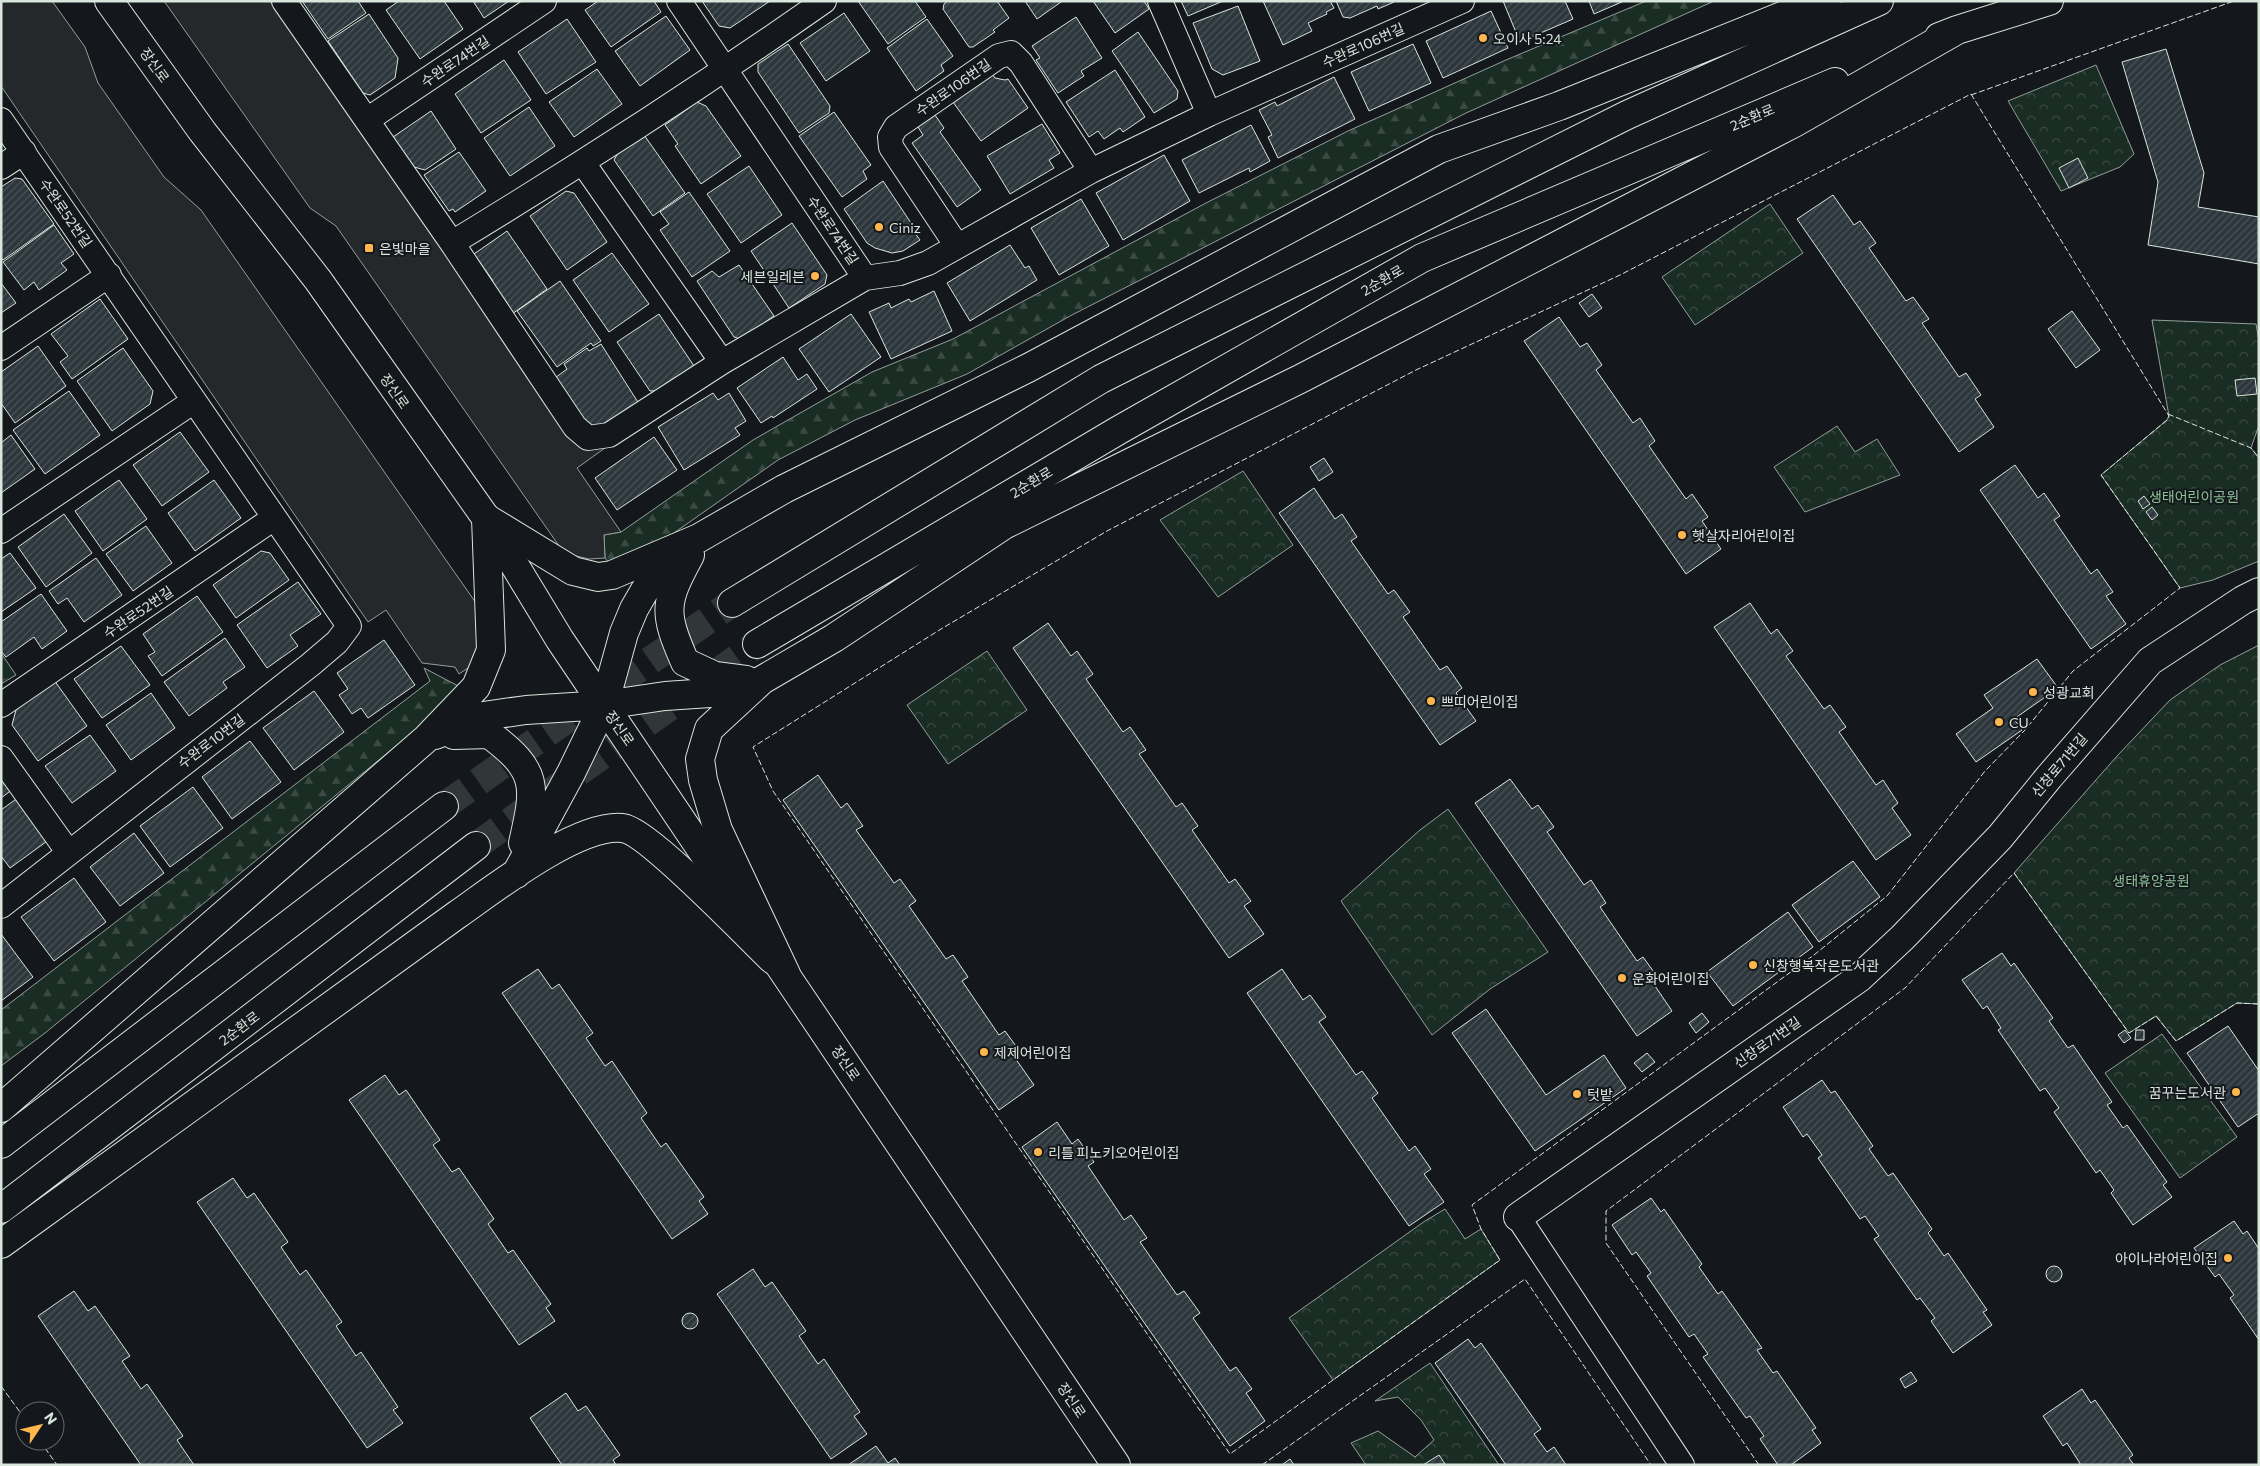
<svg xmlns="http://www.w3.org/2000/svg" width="2260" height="1466" viewBox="0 0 2260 1466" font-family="Commissioner,'Noto Sans KR',sans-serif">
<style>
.forest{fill:url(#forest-firs);stroke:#939e99}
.park{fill:url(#park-crowns);stroke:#939e99}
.parking{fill:#24282b;stroke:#939e99}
.building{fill:url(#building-hatch);stroke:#d8e6dc}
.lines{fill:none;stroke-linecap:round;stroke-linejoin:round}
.trunk-tunnel{stroke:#313739;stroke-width:28;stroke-dasharray:28 14;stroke-linecap:butt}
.minor-casing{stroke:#d8e6dc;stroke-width:26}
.tertiary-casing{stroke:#d8e6dc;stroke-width:30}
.secondary-casing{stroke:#d8e6dc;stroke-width:30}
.trunk-casing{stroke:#d8e6dc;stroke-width:30}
.minor{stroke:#14181c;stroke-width:24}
.tertiary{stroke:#14181c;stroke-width:28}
.secondary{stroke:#14181c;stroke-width:28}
.trunk{stroke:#14181c;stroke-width:28}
.fence{stroke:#d8e6dc;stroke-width:1;stroke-dasharray:6 2.5;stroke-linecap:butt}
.poi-dot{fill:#ffb74d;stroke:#14181c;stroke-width:2}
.labels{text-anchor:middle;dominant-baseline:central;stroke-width:4;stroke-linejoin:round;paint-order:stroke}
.poi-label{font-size:14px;fill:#d8e6dc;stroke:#14181c;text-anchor:start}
.street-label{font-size:14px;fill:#d8e6dc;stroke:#14181c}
.park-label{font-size:14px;fill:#8ac095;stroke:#14181c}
</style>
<defs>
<pattern id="forest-firs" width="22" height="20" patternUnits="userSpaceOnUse" patternTransform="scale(1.25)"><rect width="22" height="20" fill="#1a2d24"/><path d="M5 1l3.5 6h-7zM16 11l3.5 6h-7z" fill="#3b4b43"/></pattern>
<pattern id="park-crowns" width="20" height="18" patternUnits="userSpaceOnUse" patternTransform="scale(1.25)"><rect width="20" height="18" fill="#1a2d24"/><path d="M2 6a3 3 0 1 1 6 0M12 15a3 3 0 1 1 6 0" fill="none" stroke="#3b4b43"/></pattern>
<pattern id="building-hatch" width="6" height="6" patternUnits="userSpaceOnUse" patternTransform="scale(1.25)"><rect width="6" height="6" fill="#2c363c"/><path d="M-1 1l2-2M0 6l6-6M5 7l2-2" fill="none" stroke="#4a5358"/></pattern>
</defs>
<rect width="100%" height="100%" fill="#14181c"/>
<path class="forest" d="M1646,1H1714L1466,113L1070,316L967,374L855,420L778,460L651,549L611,565L605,558L604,535L621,532L753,440L872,372L953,339L1206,203L1348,131L1506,60Z
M424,668L462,688L451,701L45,1033L1,1066V1010L430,681Z"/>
<path class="park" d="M2096,65L2134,154L2120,167L2061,191L2008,101Z
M1770,204L1803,253L1695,325L1662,277Z
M2152,320L2256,324L2259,341V425L2251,448L2259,458V561L2213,580L2180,588L2101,475L2167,420L2169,416Z
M1837,426L1855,452L1877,439L1900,475L1805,512L1774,467Z
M1243,471L1293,545L1218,597L1160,520Z
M2259,645V1004L2237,1003L2176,1041L2156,1016L2129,1033L2014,873L2118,755L2170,700L2220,665Z
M987,651L1027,710L948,764L907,705Z
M1,653L16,675L1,684Z
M1448,809L1548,952L1490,989L1432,1035L1341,901L1420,830Z
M2162,1034L2237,1137L2180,1178L2105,1073Z
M1445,1209L1465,1239L1481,1229L1500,1260L1333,1380L1289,1318L1425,1221Z
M1430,1363L1499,1465H1366L1351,1443L1378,1431L1415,1457L1434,1440L1421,1420L1398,1397L1375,1401Z"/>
<path class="parking" d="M1,1H52L85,47L98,83L164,177L201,210L476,603L484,631L471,666L459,674L455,667L422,663L386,610L368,622L1,86Z
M164,1H270L580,439L605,448L577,468L621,532L604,535L605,558L589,559L564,553L336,226L310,208Z"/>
<path class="building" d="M302,1H358L366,13L328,39Z
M399,1H444L463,29L420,59L386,10Z
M473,1H509L484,18Z
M598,1H654L661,12L611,47L585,10Z
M702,1H770L730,28L719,26Z
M858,1H915L926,17L888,44Z
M948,1H997L1009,18L993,30L995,32L973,47H969L943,9L944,4Z
M1025,1H1061V2L1037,19Z
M1093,1H1144L1149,9L1115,33Z
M1181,1H1223L1188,16Z
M1263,1H1330L1334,8L1326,12L1327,14L1308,23L1312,31L1283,45Z
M1336,1H1394V2L1378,9L1377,6L1350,18L1343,17Z
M1503,1H1565L1573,19L1520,42Z
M1589,1H1624L1594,14Z
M1238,6L1260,61L1223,75L1212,69L1193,23Z
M1491,11L1508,48L1443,78L1426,41Z
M844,13L870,51L826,81L800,43Z
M369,14L398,58L395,78L370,95L363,93L328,41Z
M666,16L690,50L640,86L615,51Z
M1076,17L1102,58L1081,71L1084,76L1058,93L1036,60L1040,58L1032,46Z
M567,19L596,62L546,94L518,52Z
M927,19L953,56L941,65L944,71L916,91L887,48Z
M1138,32L1178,91L1177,99L1154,113L1112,51Z
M788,44L830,106L829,113L799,133L758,72V64Z
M1413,44L1431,83L1369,111L1351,72Z
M2166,49L2204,173L2198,207L2259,217V264L2148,245L2158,182L2122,62Z
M504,60L531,100L481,133L455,94Z
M597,69L622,104L574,137L549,102Z
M1115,70L1145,117L1123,132L1120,128L1104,139L1098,131L1089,137L1066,102Z
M992,74L995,78L1005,80L1008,79L1028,108L981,141L953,102Z
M1334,77L1355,119L1278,158L1268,137L1272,135L1259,110L1275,102L1277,106Z
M697,102L706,106L741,156L701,184L675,146L678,144L665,125Z
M529,107L555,146L510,176L484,138Z
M431,111L456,149L425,170L414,167L393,137Z
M834,112L871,165L863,171L867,179L842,197L799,136Z
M935,115L944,128L940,132L981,190L957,207L912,143L923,135L918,127Z
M1042,124L1060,153L1049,160L1054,168L1010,194L987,156Z
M1251,125L1270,161L1250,172L1249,168L1199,193L1182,160Z
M644,135L685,193L653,216L614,160L618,153Z
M459,152L486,191L455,212L453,209L449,211L424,175Z
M1164,155L1190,201L1123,240L1096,193Z
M2078,158L2088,178L2069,188L2059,168Z
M749,166L782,215L741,243L707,194Z
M15,178L22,179L54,224L3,260L1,258V187Z
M883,181L911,223L909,225L920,240L903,251L892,253L875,248L867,243L844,209Z
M566,191L574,193L607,242L567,270L530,216Z
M689,192L730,251L692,277L660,230L669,224L660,212Z
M1833,195L1854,225L1860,221L1876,243L1869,248L1906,301L1913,297L1929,319L1922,323L1959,377L1966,373L1981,395L1975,399L1994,427L1959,452L1797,219Z
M1081,199L1109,246L1059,275L1031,228Z
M792,223L827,275L825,284L789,308L751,251Z
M54,225L74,254L61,263L67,270L39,290L34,282L24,290L3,262Z
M507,231L547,289L512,314L491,283L493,281L474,254Z
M1010,245L1025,268L1029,266L1037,280L970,321L947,283Z
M612,253L649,304L609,332L573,280Z
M739,265L774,316L740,339L734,337L697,281L712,271L719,277Z
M560,281L601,341L593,346L591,343L557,367L517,311Z
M1,283L16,303L1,313Z
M934,291L952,331L891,359L869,312L889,303L891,308L909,299L911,302Z
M1592,294L1602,308L1589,317L1579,303Z
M100,299L128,339L72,379L60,362L68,356L51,334Z
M2072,311L2100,350L2076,368L2048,329Z
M659,314L694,366L658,391H650L617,342Z
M851,314L881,357L829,392L799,349Z
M1559,317L1580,347L1587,343L1602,365L1596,370L1633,423L1640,418L1655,441L1649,446L1686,499L1692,494L1708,517L1702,521L1721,549L1686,574L1524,341Z
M601,344L641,407L605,430L587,425L555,378L567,369L564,364L587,348L589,351Z
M38,346L66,386L15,423L1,403V372Z
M123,348L153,391L150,404L112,431L77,381Z
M783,357L798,380L807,374L817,389L773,418L772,416L761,423L737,388Z
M2255,378L2257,394L2237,396L2235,380Z
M69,391L100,435L45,474L13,430Z
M713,393L718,400L729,393L746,421L735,428L740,435L684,470L658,427Z
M180,432L209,472L162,506L133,465Z
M11,435L35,469L1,493V443Z
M654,437L677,470L617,510L595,478Z
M1324,458L1333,472L1319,481L1310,467Z
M2015,465L2038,498L2044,493L2060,516L2054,520L2091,574L2097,569L2113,592L2106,596L2126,624L2091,649L1980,490Z
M119,480L147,519L103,551L75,511Z
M214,480L241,518L195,551L168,513Z
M1314,488L1335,519L1342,514L1357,537L1351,541L1388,594L1394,590L1410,612L1403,617L1440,670L1447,666L1462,688L1456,693L1476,721L1440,745L1279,513Z
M2144,496L2150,504L2143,509L2138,501Z
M2152,507L2158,515L2152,520L2146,512Z
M64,514L92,553L46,587L18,547Z
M146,526L172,563L133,591L106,554Z
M261,551L270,553L289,580L236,618L213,585Z
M10,553L36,588L1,612V559Z
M96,558L122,595L84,622L67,598L58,604L49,591Z
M298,582L321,614L290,635L298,646L267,668L237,625Z
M41,594L67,631L42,649L34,637L6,657L1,651V622Z
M197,596L223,632L162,676L148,656L155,652L143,634Z
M1750,603L1771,634L1777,629L1793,651L1786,656L1824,709L1830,705L1846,727L1839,732L1876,785L1883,780L1898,803L1892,808L1911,835L1876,860L1714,627Z
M1048,623L1071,656L1077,651L1093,674L1086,679L1123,732L1130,727L1146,750L1139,754L1176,807L1182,803L1198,826L1192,830L1229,883L1235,879L1251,901L1244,906L1264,934L1229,958L1013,648Z
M225,638L245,667L223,682L227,688L189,716L164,682Z
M384,640L415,685L368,718L361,708L352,714L339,695L348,689L337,673Z
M121,646L150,685L102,718L74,679Z
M2037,659L2058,688L2014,719L2022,730L1976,762L1956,734L1993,708L1984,695Z
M54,680L87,726L38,761L12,725L17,706Z
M314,691L344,732L294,770L263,728Z
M151,693L175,728L131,760L106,725Z
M90,735L116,771L72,803L45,766Z
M250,741L281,782L232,819L202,777Z
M1,772L13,789L1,798Z
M818,775L841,808L847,803L863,826L856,830L894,883L900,879L916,901L909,906L946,959L953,955L968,977L962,981L999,1035L1005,1031L1021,1053L1015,1058L1034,1085L999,1110L783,800Z
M1510,779L1532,809L1538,805L1554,827L1547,832L1584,885L1591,880L1606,903L1600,907L1637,961L1643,957L1659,979L1653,983L1672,1011L1637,1036L1475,803Z
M193,787L223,828L170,867L140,826Z
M19,797L50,839L10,868L1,856V810Z
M134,833L164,873L120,906L90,867Z
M1853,861L1880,897L1819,942L1792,905Z
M74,878L106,922L54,961L21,917Z
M1788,912L1813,947L1733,1006L1707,972Z
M1,934L33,977L1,1001Z
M2002,953L2011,966L2014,963L2053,1018L2049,1021L2068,1048L2073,1045L2112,1102L2107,1105L2123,1128L2127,1125L2167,1182L2163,1185L2172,1197L2133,1225L2111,1193L2114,1190L2100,1170L2096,1173L2054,1112L2059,1108L2045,1088L2040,1091L1998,1030L2001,1028L1987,1006L1983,1009L1962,980Z
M538,969L552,989L559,984L593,1033L586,1038L605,1066L612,1061L647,1113L641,1118L661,1147L666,1143L704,1197L699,1201L708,1214L672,1239L502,993Z
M1282,969L1303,1000L1310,995L1326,1017L1319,1022L1356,1075L1362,1071L1378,1093L1372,1098L1409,1151L1415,1146L1431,1169L1424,1174L1444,1202L1409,1226L1247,993Z
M1486,1009L1546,1095L1604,1055L1626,1088L1535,1151L1452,1033Z
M1702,1013L1709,1022L1696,1033L1689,1023Z
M2228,1026L2259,1071V1113L2238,1127L2187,1053Z
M2125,1030L2131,1038L2124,1043L2118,1035Z
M2136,1030H2144V1040H2135Z
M1647,1053L1655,1062L1642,1072L1634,1063Z
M385,1075L399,1095L406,1090L440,1140L433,1145L452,1172L459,1168L494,1219L488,1224L508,1253L513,1250L551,1304L546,1308L555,1321L519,1345L349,1100Z
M1822,1080L1831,1093L1835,1091L1873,1146L1869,1149L1888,1176L1893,1173L1932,1229L1928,1233L1944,1256L1948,1253L1987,1310L1983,1312L1992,1325L1953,1353L1931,1321L1935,1318L1920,1298L1917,1300L1874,1239L1879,1236L1865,1216L1860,1219L1818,1158L1822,1155L1807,1134L1803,1137L1783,1107Z
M1057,1122L1072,1144L1078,1139L1094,1162L1088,1166L1124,1220L1131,1215L1147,1238L1140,1242L1177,1295L1184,1291L1200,1313L1193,1318L1230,1371L1236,1367L1252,1389L1246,1393L1265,1421L1230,1446L1022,1147Z
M233,1178L247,1198L254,1193L288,1242L281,1247L300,1275L306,1270L342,1322L336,1326L356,1356L361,1352L398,1407L393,1410L403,1423L367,1448L197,1202Z
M1651,1198L1661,1212L1664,1209L1702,1264L1699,1267L1718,1294L1722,1291L1762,1348L1757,1350L1773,1373L1777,1371L1816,1428L1812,1430L1821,1443L1791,1465H1778L1760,1439L1764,1436L1750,1416L1746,1418L1703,1357L1708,1354L1694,1334L1689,1337L1647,1276L1651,1273L1636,1252L1632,1255L1612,1225Z
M2234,1221L2243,1234L2247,1231L2259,1249V1340L2230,1298L2234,1295L2219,1274L2215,1277L2194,1248Z
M2046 1274a8 8 0 1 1 16 0a8 8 0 1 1-16 0Z
M753,1269L765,1287L772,1282L806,1331L799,1336L818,1364L824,1359L860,1412L854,1416L867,1434L831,1459L717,1294Z
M74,1291L88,1311L95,1306L130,1356L122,1361L141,1389L147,1384L183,1436L177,1440L194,1465H141L38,1316Z
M682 1321a8 8 0 1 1 16 0a8 8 0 1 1-16 0Z
M1468,1339L1475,1348L1481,1343L1541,1429L1534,1434L1547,1452L1554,1447L1566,1465H1506L1435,1363Z
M1911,1372L1917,1381L1905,1388L1900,1379Z
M2082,1389L2091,1403L2095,1400L2133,1455L2129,1458L2134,1465H2081L2067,1443L2063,1446L2043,1416Z
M566,1393L578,1411L586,1406L620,1455L613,1460L616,1465H562L530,1418Z
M876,1446L888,1463L895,1458L900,1465H848Z
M1439,1455L1445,1464L1423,1465Z
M1290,1459L1294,1465H1282Z"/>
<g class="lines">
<path class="trunk-tunnel" d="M444,806L732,603
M476,846L757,644"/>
<defs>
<path id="minor" d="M284,1L452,243L575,427L588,438L609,435L722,362L865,278L679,1
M1160,1L1209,114
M1,120L349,626L337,642L310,665L1,906
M367,120L544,1
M583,163L722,362
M1,167L24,152
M452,243C579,166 703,86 824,1
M957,246L891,147L890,137L896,127L999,56L1011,53L1021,63L1091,171
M865,278L900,273L928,263L1091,171L1209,114L1462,1
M1,348L109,275
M1,531L194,401
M1,705L274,518
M1,758L69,853
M1518,1217L1682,1465"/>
<path id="tertiary" d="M1518,1217L1859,978L1902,938L2000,837L2049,777L2150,661L2243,600L2259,592"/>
<path id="secondary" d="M109,1L202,131L318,280L486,518L560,640L1116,1465"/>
<path id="trunk" d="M1939,37L1957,30L2049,1
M486,518L573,571L598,577L612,575L699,538L784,489L1028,368L1439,149L1559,106L1807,6L1827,1
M690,555C664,603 663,612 685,662L715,676L746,680
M732,603L1101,379L1627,115L1879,1
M757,644L1119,430L1422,258L1835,82
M435,735L483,716L526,710L604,705L665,696L725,692L756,682
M454,735L489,734C539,771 536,786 523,843
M516,874L571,773L604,705L624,633L634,609L645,590L685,551
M786,974L718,830L703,780L700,759L709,729L762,680L834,638L1004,525L1302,378L1794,123L1957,30
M1,1108L427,738L476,687L491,650L486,518
M1,1144L444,806
M1,1209L476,846
M1,1244L458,914C495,888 577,824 622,828C647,830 749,937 773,960"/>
</defs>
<use href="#minor" class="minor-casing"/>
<use href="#tertiary" class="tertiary-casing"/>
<use href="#secondary" class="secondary-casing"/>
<use href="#trunk" class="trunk-casing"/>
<use href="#minor" class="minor"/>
<use href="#tertiary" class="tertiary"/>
<use href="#secondary" class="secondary"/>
<use href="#trunk" class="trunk"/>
<path class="fence" d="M1971,94L2169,416L2167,420L2101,475L2180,588L2073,671L2025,730L1985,771L1887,896L1814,955L1472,1205L1481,1229L1500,1260L1230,1454L773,791L753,747L941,629L1107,531L1416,370L1620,275Z
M1971,95L2234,1
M2168,414L2251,448L2259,458
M1,1386L25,1419
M40,1441L57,1465
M1262,1465L1525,1279L1651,1465
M1759,1465L1606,1243V1211L1905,988L2014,873L2129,1033L2156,1016L2176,1041L2237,1003L2259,1004"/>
</g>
<g class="poi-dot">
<circle cx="1483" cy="38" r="5"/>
<circle cx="879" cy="227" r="5"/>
<rect x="364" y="243" width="10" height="10" rx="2.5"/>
<circle cx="815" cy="276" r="5"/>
<circle cx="1682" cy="535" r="5"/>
<circle cx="2033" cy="692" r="5"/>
<circle cx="1431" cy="701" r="5"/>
<circle cx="1999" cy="722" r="5"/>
<circle cx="1753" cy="965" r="5"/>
<circle cx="1622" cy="978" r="5"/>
<circle cx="984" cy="1052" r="5"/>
<circle cx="2236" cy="1092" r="5"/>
<circle cx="1577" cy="1094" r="5"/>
<circle cx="1038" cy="1152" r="5"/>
<circle cx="2228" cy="1258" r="5"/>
</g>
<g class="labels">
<g class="poi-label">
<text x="1493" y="38">오이사 5:24</text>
<text x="889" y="227">Ciniz</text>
<text x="379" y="248">은빛마을</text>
<text x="805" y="276" text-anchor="end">세븐일레븐</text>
<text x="1692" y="535">햇살자리어린이집</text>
<text x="2043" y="692">성광교회</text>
<text x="1441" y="701">쁘띠어린이집</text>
<text x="2009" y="722">CU</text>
<text x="1763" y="965">신창행복작은도서관</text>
<text x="1632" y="978">운화어린이집</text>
<text x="994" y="1052">제제어린이집</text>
<text x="2226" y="1092" text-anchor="end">꿈꾸는도서관</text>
<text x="1587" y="1094">텃밭</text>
<text x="1048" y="1152">리틀 피노키오어린이집</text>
<text x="2218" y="1258" text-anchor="end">아이나라어린이집</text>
</g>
<g class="street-label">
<text transform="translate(1363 45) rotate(-24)">수완로106번길</text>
<text transform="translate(455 61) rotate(-34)">수완로74번길</text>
<text transform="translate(155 65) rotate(54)">장신로</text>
<text transform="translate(953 87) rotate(-35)">수완로106번길</text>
<text transform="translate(1752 117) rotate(-23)">2순환로</text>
<text transform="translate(66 213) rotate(55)">수완로52번길</text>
<text transform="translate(833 230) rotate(56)">수완로74번길</text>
<text transform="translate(1382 280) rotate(-30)">2순환로</text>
<text transform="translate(395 391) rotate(55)">장신로</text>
<text transform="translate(1031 482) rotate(-31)">2순환로</text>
<text transform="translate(138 612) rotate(-34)">수완로52번길</text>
<text transform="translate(620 728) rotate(55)">장신로</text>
<text transform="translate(211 741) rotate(-37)">수완로10번길</text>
<text transform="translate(2059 765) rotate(-50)">신창로71번길</text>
<text transform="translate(239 1028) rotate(-37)">2순환로</text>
<text transform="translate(1767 1042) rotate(-35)">신창로71번길</text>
<text transform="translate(846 1063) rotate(56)">장신로</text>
<text transform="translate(1072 1400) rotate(56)">장신로</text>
</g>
<g class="park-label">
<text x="2194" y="496">생태어린이공원</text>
<text x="2151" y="880">생태휴양공원</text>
</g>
</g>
<rect width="2260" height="1466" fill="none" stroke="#d8e6dc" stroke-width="5"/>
<g transform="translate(40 1426) rotate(55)"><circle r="24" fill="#14181c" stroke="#626a69"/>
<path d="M0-4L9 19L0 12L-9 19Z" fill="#ffb74d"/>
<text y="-8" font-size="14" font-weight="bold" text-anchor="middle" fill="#d8e6dc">N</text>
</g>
</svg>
